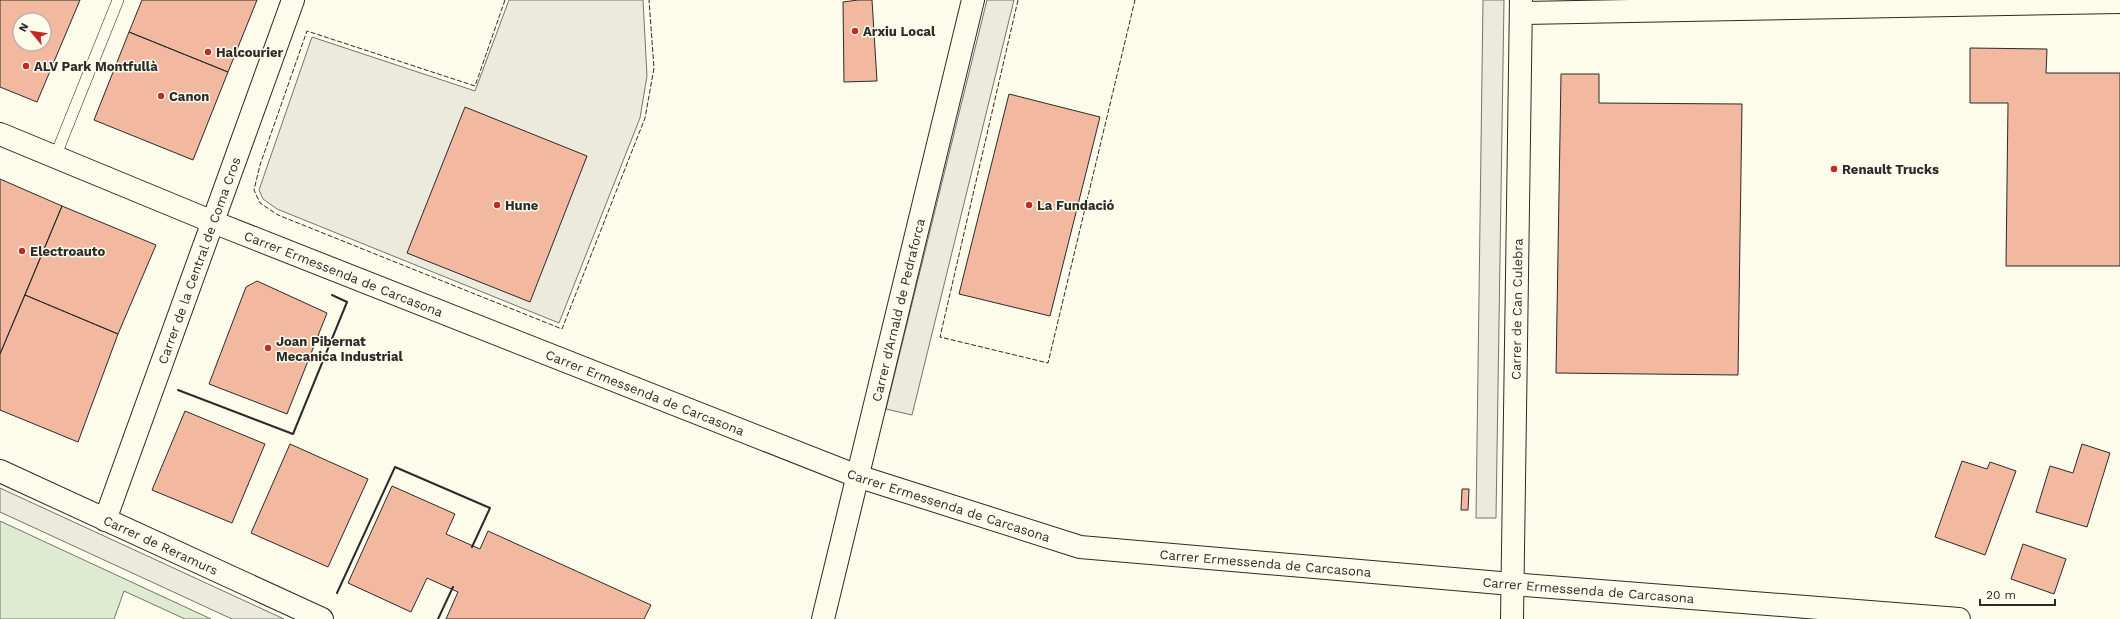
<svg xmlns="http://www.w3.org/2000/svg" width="2120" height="619" viewBox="0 0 2120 619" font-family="'Work Sans',sans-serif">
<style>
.green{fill:#deebd1;stroke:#74746e}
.parking{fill:#eceadb;stroke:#74746e}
.building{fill:#f2b8a0;stroke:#2b2b2b;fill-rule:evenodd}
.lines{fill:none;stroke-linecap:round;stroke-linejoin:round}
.lane-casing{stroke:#2b2b2b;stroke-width:12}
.street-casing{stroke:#2b2b2b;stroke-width:24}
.lane{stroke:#fdfbea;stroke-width:11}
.street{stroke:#fdfbea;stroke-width:22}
.fence{stroke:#2b2b2b;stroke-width:1;stroke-dasharray:5 2;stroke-linecap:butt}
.wall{stroke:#2b2b2b;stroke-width:2}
.poi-dot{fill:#c62828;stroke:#fdfbea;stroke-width:1.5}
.labels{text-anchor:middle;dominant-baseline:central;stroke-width:3;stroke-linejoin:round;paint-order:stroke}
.poi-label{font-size:13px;font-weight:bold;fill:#2b2b2b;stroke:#fdfbea;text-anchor:start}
.street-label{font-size:13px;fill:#2b2b2b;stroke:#fdfbea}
</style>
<rect width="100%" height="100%" fill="#fdfbea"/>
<path class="green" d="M0,521L211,619H185L124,591L114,619H0Z"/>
<path class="parking" d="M509,0H643L647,76L640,118L559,323L277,209L263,199L259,190L312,37L475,91Z
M987,0H1014L912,415L886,409Z
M1483,0H1504L1496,518H1476Z
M0,488L284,619H232L0,512Z"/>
<path class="building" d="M0,0H80L37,102L0,87ZM20,20H44V44H20Z
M142,0H257L228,72L129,32Z
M858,0H872L877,81L844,82L843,2Z
M129,32L228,72L193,160L94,120Z
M1970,48L2047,49L2046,73H2120V266H2006L2008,103H1970Z
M1561,74H1599V103L1742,104L1738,375L1556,373Z
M1009,94L1100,117L1050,316L959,294Z
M465,107L587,156L530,302L407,253Z
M0,179L62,206L0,354Z
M62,206L156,245L118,334L25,295Z
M257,281L327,313L287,414L209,384L246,287Z
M25,295L118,334L78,442L0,410V354Z
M185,411L265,444L232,523L152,490Z
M290,444L368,479L328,567L251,533Z
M2082,444L2110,453L2087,527L2036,512L2050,466L2073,473Z
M1962,461L1987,469L1990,462L2016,471L1985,555L1935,537Z
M392,486L455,514L446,534L480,549L488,531L651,605L644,619H446L458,592L427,578L411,612L348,583Z
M1462,489H1469L1468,510H1461Z
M2023,544L2066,559L2054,594L2011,579Z"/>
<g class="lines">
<defs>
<path id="lane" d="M55,157L118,0"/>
<g id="street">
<path d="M1521,13L2120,2"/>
<path id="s1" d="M0,134L213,222L857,476L1080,547L1512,584L1959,619"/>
<path id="s2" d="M0,471L322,619"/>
<path id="s3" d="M105,520L293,0"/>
<path id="s4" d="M823,619L973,0"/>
<path id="s5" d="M1512,619L1521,0"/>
</g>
</defs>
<use href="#lane" class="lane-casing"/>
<use href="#street" class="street-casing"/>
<use href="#lane" class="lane"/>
<use href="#street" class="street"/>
<path class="fence" d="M505,0L475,86L307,31L260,165L254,190L260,203L278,215L562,329L645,118L654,68L649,0
M1018,0L940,337L1048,363L1135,0"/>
<path class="wall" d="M178,390L293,434L347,302L332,295
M337,593L395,467L490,508L472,547
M438,619L453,587"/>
</g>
<g class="poi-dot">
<circle cx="855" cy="31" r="4"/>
<circle cx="208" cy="52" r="4"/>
<circle cx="26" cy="66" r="4"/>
<circle cx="161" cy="96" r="4"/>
<circle cx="1834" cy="169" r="4"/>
<circle cx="497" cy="205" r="4"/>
<circle cx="1029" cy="205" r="4"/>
<circle cx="22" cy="251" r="4"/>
<circle cx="268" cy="348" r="4"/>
</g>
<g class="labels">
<g class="poi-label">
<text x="863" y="31">Arxiu Local</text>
<text x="216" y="52">Halcourier</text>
<text x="34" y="66">ALV Park Montfullà</text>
<text x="169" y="96">Canon</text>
<text x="1842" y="169">Renault Trucks</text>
<text x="505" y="205">Hune</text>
<text x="1037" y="205">La Fundació</text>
<text x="30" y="251">Electroauto</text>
<text x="276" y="341">Joan Pibernat<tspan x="276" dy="15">Mecanica Industrial</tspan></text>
</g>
<g class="street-label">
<text stroke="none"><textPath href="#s3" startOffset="276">Carrer de la Central de Coma Cros</textPath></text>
<text stroke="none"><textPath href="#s1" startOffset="371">Carrer Ermessenda de Carcasona</textPath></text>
<text stroke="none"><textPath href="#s4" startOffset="318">Carrer d'Arnald de Pedraforca</textPath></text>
<text stroke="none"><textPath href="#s5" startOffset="310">Carrer de Can Culebra</textPath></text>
<text stroke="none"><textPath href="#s1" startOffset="695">Carrer Ermessenda de Carcasona</textPath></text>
<text stroke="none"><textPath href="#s1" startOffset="1019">Carrer Ermessenda de Carcasona</textPath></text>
<text stroke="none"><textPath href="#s2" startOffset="177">Carrer de Reramurs</textPath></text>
<text stroke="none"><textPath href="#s1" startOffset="1343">Carrer Ermessenda de Carcasona</textPath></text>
<text stroke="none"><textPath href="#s1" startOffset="1667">Carrer Ermessenda de Carcasona</textPath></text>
</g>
</g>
<g transform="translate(32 32) rotate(299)"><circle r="19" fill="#fdfbea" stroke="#a9a89e"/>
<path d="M0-3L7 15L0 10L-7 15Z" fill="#c62828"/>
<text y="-6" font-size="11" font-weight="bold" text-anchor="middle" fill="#2b2b2b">N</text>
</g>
<path d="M1980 599v6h75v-6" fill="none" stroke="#2b2b2b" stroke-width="2"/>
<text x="1986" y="599" font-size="12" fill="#2b2b2b" stroke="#fdfbea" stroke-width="3" paint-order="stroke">20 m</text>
</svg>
